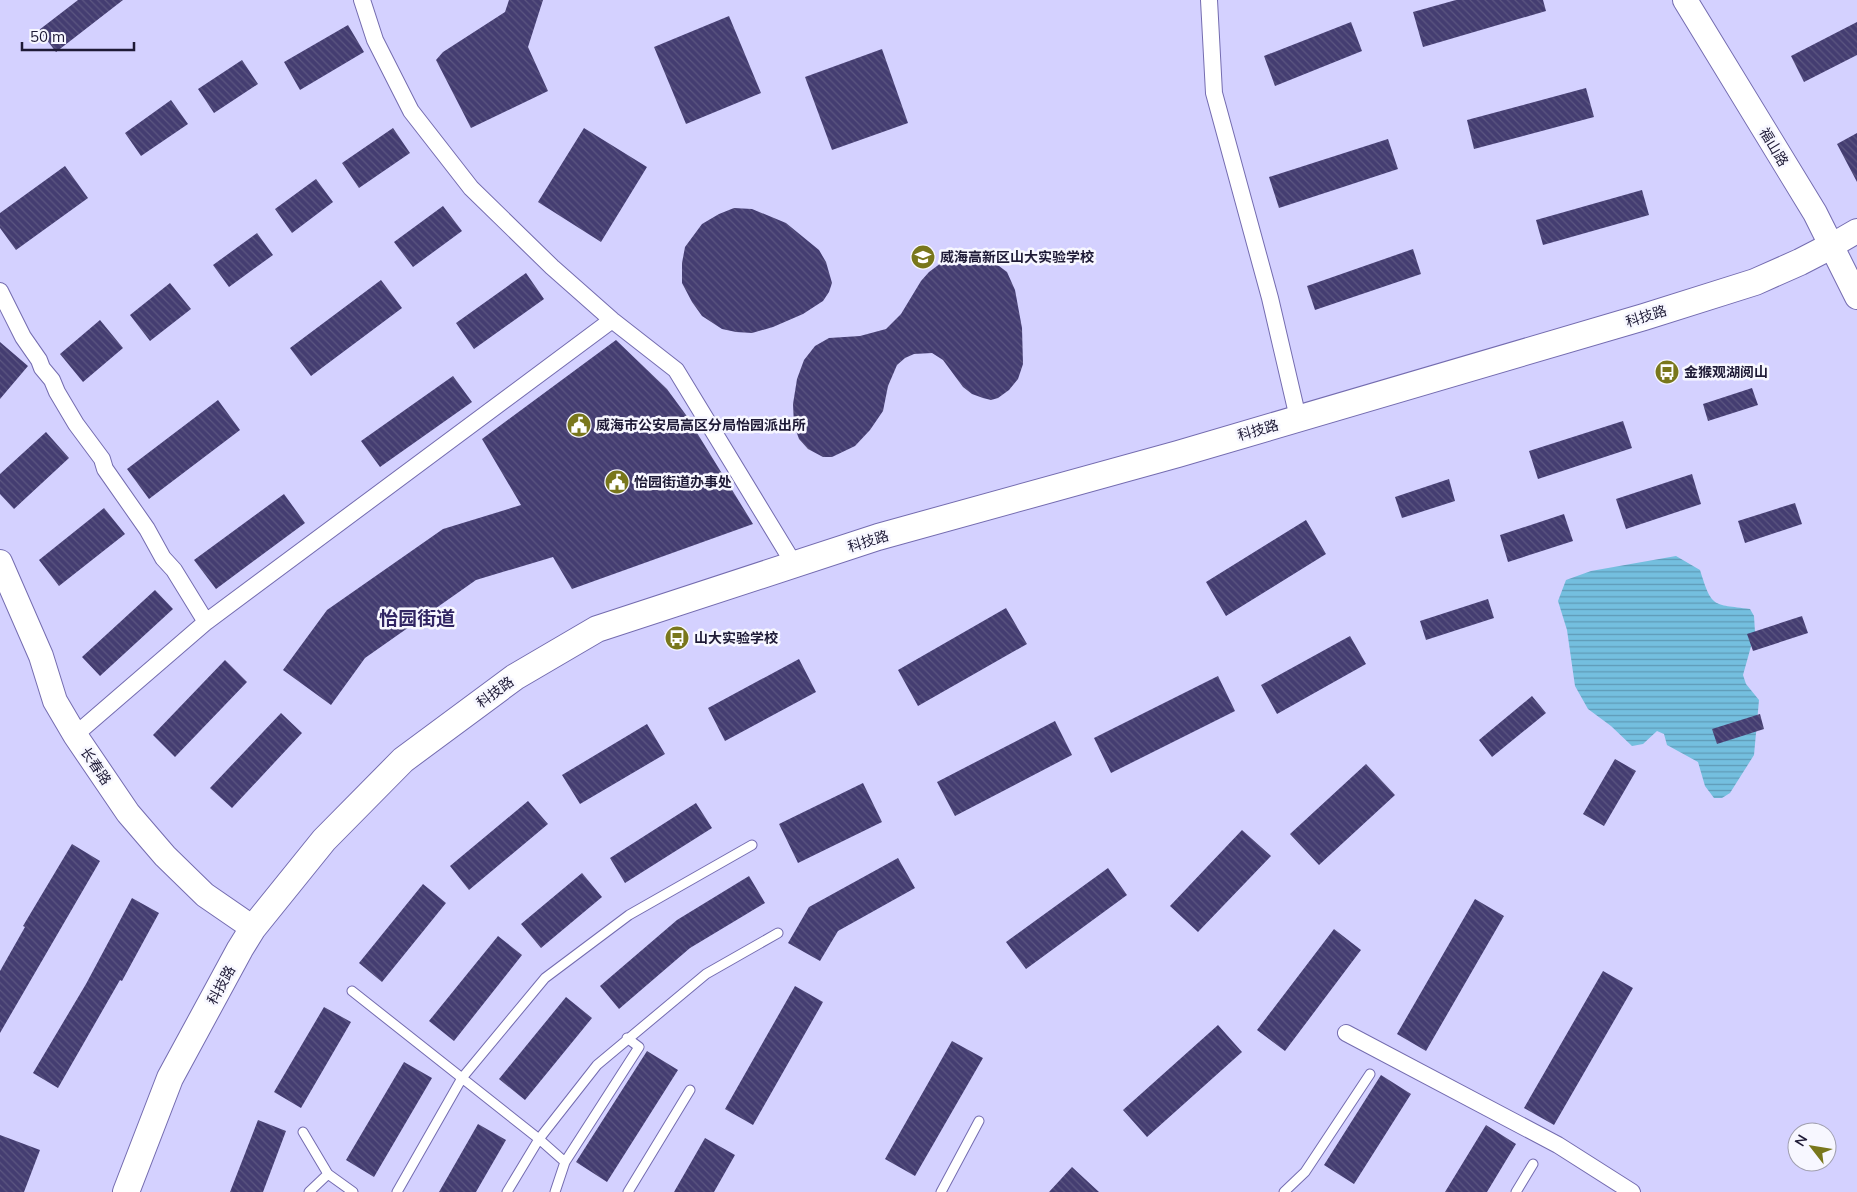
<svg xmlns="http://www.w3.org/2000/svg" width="1857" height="1192" viewBox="0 0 1857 1192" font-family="Mulish,'Noto Sans SC',sans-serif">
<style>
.water{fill:url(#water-rules)}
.building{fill:url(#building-back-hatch)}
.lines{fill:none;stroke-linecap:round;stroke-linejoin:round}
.lane-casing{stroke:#746cb0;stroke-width:11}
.street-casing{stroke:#746cb0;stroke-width:18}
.secondary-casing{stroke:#746cb0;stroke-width:26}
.primary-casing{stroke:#746cb0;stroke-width:28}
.lane{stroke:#fff;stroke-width:9}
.street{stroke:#fff;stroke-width:16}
.secondary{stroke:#fff;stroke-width:24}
.primary{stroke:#fff;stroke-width:26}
.labels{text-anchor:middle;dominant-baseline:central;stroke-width:5;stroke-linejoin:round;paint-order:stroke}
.street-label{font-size:14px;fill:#1e1a36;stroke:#f7f7ff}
.poi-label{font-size:14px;font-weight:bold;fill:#1e1a36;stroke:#f7f7ff;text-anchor:start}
.district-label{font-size:19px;font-weight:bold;fill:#312563;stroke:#f7f7ff}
</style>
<defs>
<pattern id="water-rules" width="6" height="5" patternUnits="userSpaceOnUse" patternTransform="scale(1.25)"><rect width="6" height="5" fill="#74bfdf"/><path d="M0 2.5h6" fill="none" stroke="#5f9ab6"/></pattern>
<pattern id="building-back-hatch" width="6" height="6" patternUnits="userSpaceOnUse" patternTransform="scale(1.25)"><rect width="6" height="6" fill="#443d71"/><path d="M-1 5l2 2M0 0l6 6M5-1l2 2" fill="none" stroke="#5c5681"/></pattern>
</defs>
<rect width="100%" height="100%" fill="#d4d1ff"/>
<path class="water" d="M1676,556L1700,570C1712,608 1712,604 1750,609L1754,616L1755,632L1743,675L1746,684L1759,700L1754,755L1730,793L1722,798H1714L1705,786L1698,762L1667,745L1664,734L1657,731L1643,744L1632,746L1611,726L1588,709L1575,686L1567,630L1558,601L1566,580L1591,571Z"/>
<path class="building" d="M78,0H123L56,52L39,30Z
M509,0H543L528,47L548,91L471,128L436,60L443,52L505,12Z
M1456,0H1543L1546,11L1423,47L1413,12Z
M729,16L761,93L686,124L654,47Z
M1351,22L1362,51L1275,86L1264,56Z
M1857,22V55L1804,82L1791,56Z
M348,25L364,52L300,90L284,62Z
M882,49L908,123L832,150L805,77Z
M242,60L258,84L214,113L198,89Z
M1586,88L1594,117L1474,149L1467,120Z
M171,100L188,124L141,156L125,133Z
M393,128L410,153L359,188L342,163Z
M584,128L647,167L601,242L538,202Z
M1857,133V182L1837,144Z
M1388,139L1398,169L1279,208L1269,177Z
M65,166L88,198L16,250L0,228V213Z
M316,179L333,202L292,233L275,209Z
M1642,190L1649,215L1543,245L1536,220Z
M443,206L462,231L413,267L394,242Z
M734,208L752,209L786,223L819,250L826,262L832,283L829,292L823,301L803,314L773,327L752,333L736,332L722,329L702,316L692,302L682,283V263L685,247L702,224L719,214Z
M257,233L273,255L229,287L213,265Z
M1413,249L1421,274L1315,310L1307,286Z
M967,253L980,256L999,266L1007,272L1015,290L1022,328L1023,364L1018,379L1009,390L998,398L991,400L983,398L972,394L963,387L943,360L932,353L914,354L905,358L897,365L888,386L883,411L870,430L855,446L832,457H823L808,449L799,439L794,425L793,404L797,379L804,360L815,346L829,338L860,336L886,329L901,314L921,281L929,272L945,260Z
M526,273L544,299L474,349L456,323Z
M381,280L402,308L311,376L290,348Z
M170,283L191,309L150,341L130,315Z
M100,320L123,348L83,382L60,354Z
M616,340L667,389L686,415L753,524L572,589L553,557L476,580L365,658L331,705L283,670L327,610L443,529L521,505L482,439Z
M0,342L28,366L0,399Z
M453,376L472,402L380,467L361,441Z
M1752,388L1758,405L1708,421L1703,404Z
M218,400L240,430L149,499L127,469Z
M1623,421L1632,448L1538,479L1529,451Z
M46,432L69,458L14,509L0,494V474Z
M1692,474L1701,504L1626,529L1616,499Z
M1449,479L1455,501L1402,518L1395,497Z
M284,494L305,523L216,589L194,560Z
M1795,503L1802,524L1745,543L1738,521Z
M104,508L125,534L59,586L39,560Z
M1564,514L1573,541L1508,562L1500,535Z
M1306,520L1326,554L1226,616L1206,582Z
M155,590L173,609L100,676L82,657Z
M1488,599L1494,618L1426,640L1420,621Z
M1006,608L1027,644L918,706L898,670Z
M1802,616L1808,633L1753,651L1747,634Z
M1350,636L1366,664L1277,714L1261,685Z
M799,659L816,692L725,741L708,708Z
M225,660L247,682L175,757L153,735Z
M1218,676L1235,711L1111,773L1094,738Z
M1532,696L1546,713L1492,757L1479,740Z
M281,713L302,733L232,808L210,788Z
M1760,714L1764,729L1717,744L1712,729Z
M1055,721L1072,755L955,816L937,782Z
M647,724L665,754L580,804L562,775Z
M1615,759L1636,771L1604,826L1583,814Z
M1366,764L1395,795L1319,865L1290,834Z
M863,783L882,822L798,863L779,824Z
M528,801L548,824L469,890L450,866Z
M696,803L712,828L625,883L610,858Z
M1242,830L1271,856L1198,932L1170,906Z
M72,844L100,861L0,1033V971L25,927L23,926Z
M898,858L915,888L838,931L820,961L788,943L809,907Z
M1108,868L1127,895L1026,969L1006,942Z
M582,873L602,897L541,948L521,924Z
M749,876L765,903L690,948L619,1009L600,986L677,920Z
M423,884L446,903L382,982L359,963Z
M132,898L159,913L122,981L120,980L58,1088L33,1073L86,984Z
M1475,899L1504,916L1426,1051L1397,1034Z
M1334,929L1361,950L1285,1051L1257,1030Z
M498,936L522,955L454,1041L429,1021Z
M1603,971L1633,988L1554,1125L1524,1108Z
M795,986L823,1002L753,1125L725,1109Z
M566,997L592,1018L525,1100L499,1079Z
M324,1007L351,1022L301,1108L274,1092Z
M1218,1025L1242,1052L1147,1137L1123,1110Z
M952,1041L983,1058L915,1176L885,1159Z
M647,1051L678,1070L607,1182L576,1162Z
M404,1062L432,1078L374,1177L346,1160Z
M1381,1075L1411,1094L1354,1184L1324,1165Z
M258,1120L286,1131L263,1192H230Z
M478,1124L506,1140L476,1192H439Z
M1486,1125L1516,1144L1487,1192H1445Z
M0,1135L40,1150L24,1192H0Z
M705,1138L735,1155L714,1192H674Z
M1072,1167L1099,1192H1049Z"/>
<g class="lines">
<defs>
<path id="lane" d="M352,991L539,1139L565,1162
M303,1132L328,1174L353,1192
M309,1192L328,1174
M397,1192L462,1078L545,978L629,915L752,845
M507,1192L539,1139L597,1065L706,974L778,933
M555,1192L565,1162L639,1047L627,1038
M628,1192L690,1090
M941,1192L979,1121
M1284,1192L1305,1172L1370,1074
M1516,1192L1533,1164"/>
<path id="street" d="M362,0L375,40L411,111L471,188L552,267L612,320L676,370L794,564
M1209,0L1214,93L1270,298L1298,418
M0,291L23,337L39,360L42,368L52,380L57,392L76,424L102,459L105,469L147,529L163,558L174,570L206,622
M75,735L206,622L612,320
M1346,1033L1558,1145L1632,1192"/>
<path id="secondary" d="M1685,0L1815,213L1857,297
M1831,246L1857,231
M0,562L41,656L55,701L75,735L128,813L165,856L205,895L253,928"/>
<path id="primary" d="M126,1192L170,1078L240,949L253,928L324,840L403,760L515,677L597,629L878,537L1178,454L1644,317L1755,282L1800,262L1831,246"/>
</defs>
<use href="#lane" class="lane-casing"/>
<use href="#street" class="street-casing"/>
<use href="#secondary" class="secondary-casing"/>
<use href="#primary" class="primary-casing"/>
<use href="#lane" class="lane"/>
<use href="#street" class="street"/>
<use href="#secondary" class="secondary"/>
<use href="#primary" class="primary"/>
</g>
<defs>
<symbol id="school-disc" viewBox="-11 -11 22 22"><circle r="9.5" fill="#79771c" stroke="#f7f7ff"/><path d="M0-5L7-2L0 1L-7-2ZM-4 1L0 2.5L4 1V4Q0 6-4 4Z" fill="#fff"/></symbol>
<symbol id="bus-disc" viewBox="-11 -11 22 22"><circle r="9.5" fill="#79771c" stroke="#f7f7ff"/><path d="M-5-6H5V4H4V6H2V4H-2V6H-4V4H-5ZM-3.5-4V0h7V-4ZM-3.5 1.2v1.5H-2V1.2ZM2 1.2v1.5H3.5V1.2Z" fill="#fff"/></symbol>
<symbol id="civic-disc" viewBox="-11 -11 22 22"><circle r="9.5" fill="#79771c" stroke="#f7f7ff"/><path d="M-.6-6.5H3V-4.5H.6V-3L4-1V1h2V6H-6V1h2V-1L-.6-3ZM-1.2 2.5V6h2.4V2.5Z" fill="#fff"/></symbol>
</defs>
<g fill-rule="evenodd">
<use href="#school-disc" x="909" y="243" width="28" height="28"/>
<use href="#bus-disc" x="1653" y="358" width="28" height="28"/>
<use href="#civic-disc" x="565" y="411" width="28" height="28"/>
<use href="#civic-disc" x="603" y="468" width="28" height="28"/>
<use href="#bus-disc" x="663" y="624" width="28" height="28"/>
</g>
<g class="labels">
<g class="street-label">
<text transform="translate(1774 147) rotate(59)">福山路</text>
<text transform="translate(1646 316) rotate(-17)">科技路</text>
<text transform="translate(1258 430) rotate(-16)">科技路</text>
<text transform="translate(868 541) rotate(-17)">科技路</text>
<text transform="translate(495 692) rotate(-36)">科技路</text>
<text transform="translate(96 766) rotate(56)">长春路</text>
<text transform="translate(221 985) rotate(-61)">科技路</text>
</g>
<g class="poi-label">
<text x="940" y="257">威海高新区山大实验学校</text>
<text x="1684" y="372">金猴观湖阅山</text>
<text x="596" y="425">威海市公安局高区分局怡园派出所</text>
<text x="634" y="482">怡园街道办事处</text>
<text x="694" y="638">山大实验学校</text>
</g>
<g class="district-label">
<text x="417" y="618">怡园街道</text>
</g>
</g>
<g transform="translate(1812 1147) rotate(301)"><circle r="24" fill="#f7f7ff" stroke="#a09faf"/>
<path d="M0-4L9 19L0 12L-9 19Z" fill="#79771c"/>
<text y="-8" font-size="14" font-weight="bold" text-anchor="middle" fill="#1e1a36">N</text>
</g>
<path d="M22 42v8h112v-8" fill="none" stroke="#1e1a36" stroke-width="2.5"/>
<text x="30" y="42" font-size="15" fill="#1e1a36" stroke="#f7f7ff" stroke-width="4" paint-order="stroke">50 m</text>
</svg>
